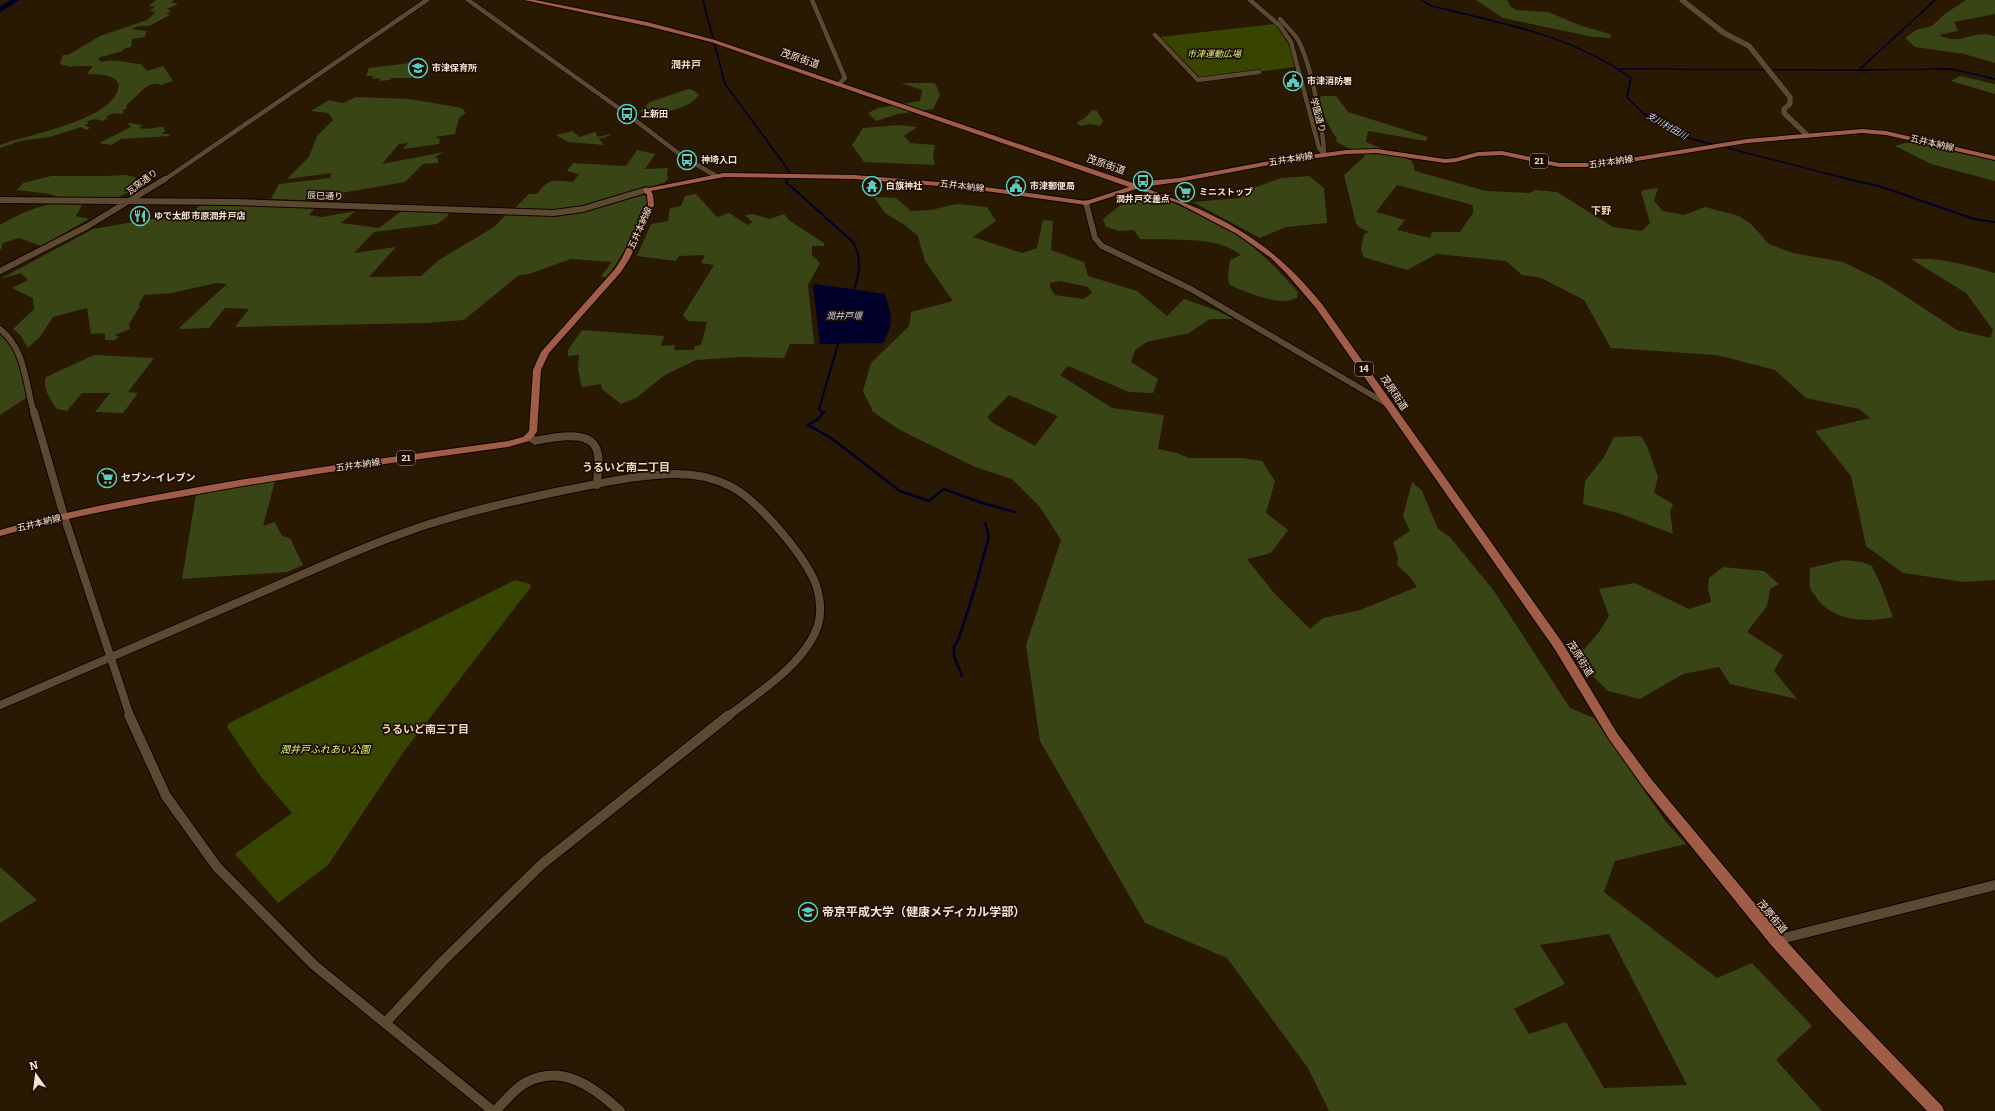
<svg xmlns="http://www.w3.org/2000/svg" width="1995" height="1111" viewBox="0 0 1995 1111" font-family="Bitter,'Noto Sans JP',serif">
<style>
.green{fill:#374500}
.forest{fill:#3a4516;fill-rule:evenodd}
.water{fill:#00002a}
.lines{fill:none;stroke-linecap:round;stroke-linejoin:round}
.stream-far2{stroke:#00002a;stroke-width:1.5}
.stream-far1{stroke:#00002a;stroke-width:2}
.stream{stroke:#00002a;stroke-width:2.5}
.river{fill:#00002a;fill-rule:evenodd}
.tertiary-far3-casing{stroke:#110300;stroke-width:5.5}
.tertiary-far2-casing{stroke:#110300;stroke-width:8}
.tertiary-far1-casing{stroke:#110300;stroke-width:10}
.tertiary-casing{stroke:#110300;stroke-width:12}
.secondary-casing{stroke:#110300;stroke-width:6}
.primary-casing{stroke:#110300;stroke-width:2}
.tertiary-far3{stroke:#5c4931;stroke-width:4.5}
.tertiary-far2{stroke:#5c4931;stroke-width:6}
.tertiary-far1{stroke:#5c4931;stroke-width:8}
.tertiary{stroke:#5c4931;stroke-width:10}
.secondary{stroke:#5c4931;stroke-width:5.5}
.primary{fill:#9f5d48;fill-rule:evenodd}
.labels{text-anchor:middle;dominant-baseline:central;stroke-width:3.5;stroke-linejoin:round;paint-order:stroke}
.far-park-label{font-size:9px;font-style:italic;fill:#d6f37e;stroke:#1f0e00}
.far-poi-label{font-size:9px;font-weight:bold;fill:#f0e4d7;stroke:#1f0e00;text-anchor:start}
.far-street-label{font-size:9px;fill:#f0e4d7;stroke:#1f0e00}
.far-water-label{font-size:9px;font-style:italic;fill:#bcd0f7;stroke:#1f0e00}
.shield{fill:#1f0e00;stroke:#b1a496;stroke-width:1}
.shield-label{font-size:9px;font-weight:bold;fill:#f0e4d7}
.street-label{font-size:10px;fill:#f0e4d7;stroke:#1f0e00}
.far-quarter-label{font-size:10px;font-weight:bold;fill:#f2dabf;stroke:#1f0e00}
.poi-label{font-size:10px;font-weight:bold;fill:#f0e4d7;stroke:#1f0e00;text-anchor:start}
.park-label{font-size:10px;font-style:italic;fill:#d6f37e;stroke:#1f0e00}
.neighbourhood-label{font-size:11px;font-weight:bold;fill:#f2dabf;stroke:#1f0e00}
.near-poi-label{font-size:12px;font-weight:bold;fill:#f0e4d7;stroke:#1f0e00;text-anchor:start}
</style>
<rect width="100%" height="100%" fill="#291802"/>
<path class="green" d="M1275,24L1289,45L1295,67L1200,79L1160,37Z
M515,580L530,584L531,587L405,750L328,865L278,903L235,854L292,813L261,777L227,727L229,723Z"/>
<path class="forest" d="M156,0H174L171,2L178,4L167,9L171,11L166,14L170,15L149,26H139L131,29L146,31L145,37L132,39L131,47L123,49V51L101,57L98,59L101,62C115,58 127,63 141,64L147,71L163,66L173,81L161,85C146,79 138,98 127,104L126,109L122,110L125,112L121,114C114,112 111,114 105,117L108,118L103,121C97,119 93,118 87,122L89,123L85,125L90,128L86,130L81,127L50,137L20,141L0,148V145C28,134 118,120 119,84C113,73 97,75 87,74L93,66H74L72,67L62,65L60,63L63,55H68L100,36L147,20L156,12L149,11L155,7L149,6Z
M1476,0H1507L1510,6L1516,10L1548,12L1579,25L1610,34L1611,38L1593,37L1503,18Z
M1966,0H1995V14L1954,22L1958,31L1939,35C1962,47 1970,29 1995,36V63L1964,54L1915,47L1905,38L1916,30L1932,26L1946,13Z
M410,63L413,72L412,78H391L390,80L379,81L380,78L372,79L373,76H366L369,68Z
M1960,76L1995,84V94L1951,81Z
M901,83H935L940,95L933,109L898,114L876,121L868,113L878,108L920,101L922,90Z
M688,89L693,90L699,95C689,109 664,112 649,116L640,111L650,102Z
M1321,96H1336L1348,112L1428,137L1426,141L1368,131L1366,142L1412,161L1415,171L1486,191L1529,193L1536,190L1557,192L1613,227L1642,231L1650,223L1641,192L1643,190L1658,188L1654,201L1663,211L1684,215L1705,207L1739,216L1751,224L1769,244L1793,253L1843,262L1882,281L1957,330L1990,338L1993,330L1966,293L1911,259C1940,257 1968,265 1995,273V580L1965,582L1903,573L1866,546L1851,476L1815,431L1870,418L1859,409L1806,398L1775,370L1717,355L1611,348L1584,300L1541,278L1522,275L1506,261L1437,254L1407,270L1363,257L1361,249L1364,234L1369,232L1360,228L1356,223L1344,175L1365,156L1336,142L1337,139C1329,127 1321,113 1319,99ZM1397,185L1473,205V213L1460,232H1432L1430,238L1397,230L1405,220L1376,212Z
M356,97L410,99L462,108L466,113L459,118L455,134L435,137L440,139L439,144L403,149L408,143L399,144L382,164L444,152L435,157L438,159V163L423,164L405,182L330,195L326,201L271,199L279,184L330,178L331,173L287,179L309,157L317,136L333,120L328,113L311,111L329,100L343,103Z
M1092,110L1097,111L1103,121L1100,126L1090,124L1081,126L1076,123L1086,117Z
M129,123L143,125L139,128C149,130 154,127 164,127L165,131L162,134H170L169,136L121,139L111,145L99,143L131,127L128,124Z
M898,125L917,127L904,136L910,143L935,145L933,156L935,165L864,162L852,145L863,128Z
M573,131L579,137L595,132L598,137L610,134L611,135L599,139L604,145L568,142L556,135Z
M1905,143H1916L1995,161V181L1931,164L1895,146Z
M637,150L655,154L645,169L668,168L667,176L669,177L664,183L580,207L552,210L514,209L529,194H537C550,177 553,180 573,182L579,174L567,171L573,163L626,166Z
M124,175L136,177L130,192L113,199H61L50,194L17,190L23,183L51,176H106Z
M1309,176L1324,188L1327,223L1286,227L1260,238L1193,202L1240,198L1253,188L1281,178Z
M636,194L647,196C651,210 616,266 606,278L601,276L612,262L571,259L529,274L519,275L464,320L427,323L235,327L249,309L225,308L209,328L180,329V327L227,284L216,283L172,293L144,295L138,305L140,306L129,324L130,329L115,335L119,337L115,340H105V333L91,334L87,308L53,317L40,337L28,348L20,335L13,329L34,309L33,298L12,288L28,280L21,273L0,279L93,229L192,212L203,203L317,206L309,215L322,217L356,211L341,223L379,228L404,209L451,211L446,218L437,224L374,232L354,253L396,247L369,277L421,276L439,260L494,227L509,212L550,215Z
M696,194L717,217L729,213L748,225L752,222L745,215L753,214L770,219L784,214L790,221L824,243V246H812V255L820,263L808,285L814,344H790L784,358L742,357L696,360L665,375L636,398L621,404L602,389L601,384L582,387L578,370L579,355L568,356V350L582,330L664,336L661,346L675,345L674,350H694L695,346L701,345L707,322L688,321L683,315L714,265L701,263L705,255L679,256L676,261L637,256L651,224L668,221L670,208L681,206L685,196Z
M874,197L896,198L911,211L931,210L957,204L987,207L996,221L973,237L1022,253L1037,248L1043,220L1053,221L1051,250L1084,262L1088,276L1137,291L1167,316L1184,299L1218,311L1234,319H1210L1189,333L1147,342L1135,350L1131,362L1158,379L1153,393L1129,392L1068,366L1060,375L1112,408L1164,415L1158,449L1177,453L1189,458H1243L1262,461L1275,481L1266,513L1288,530L1271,553L1247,559L1274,593L1310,629L1323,618L1360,610L1417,587L1410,577L1397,565L1398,557L1393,542L1410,531L1403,516L1412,482L1422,491L1438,529L1450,537L1494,591L1570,708L1594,718L1666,822L1686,844L1615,861L1604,892L1717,978L1752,963L1812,1026L1776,1060L1822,1111H1329L1308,1068L1227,958L1145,923L1040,741L1026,645L1061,540L1040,507L1012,479L975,467L900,430L873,412L863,391L871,363L909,326L911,312L953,301L925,261L918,236L906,226L885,213ZM1059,281L1088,287L1092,293L1084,299L1055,295L1050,287V283ZM1009,395L1058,416L1035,446L993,423L987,417ZM1609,934L1687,1085L1604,1088L1566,1022L1529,1034L1514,1009L1565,984L1540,945Z
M1169,200C1184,209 1201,215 1216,223C1250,240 1273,264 1298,292L1297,298C1293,299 1288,301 1284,301C1271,302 1241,291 1229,284L1228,274L1230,260L1241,255C1217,235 1170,241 1140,239L1134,230L1119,231L1106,227L1103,219L1124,202Z
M61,202L83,203L76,216L89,219L41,246L19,238L3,243L0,251V225C19,213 39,206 61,202Z
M0,334L13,349L29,396L0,415Z
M94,355L154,358L128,392L138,393L123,413L95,412L110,393H82L67,411L57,409C51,402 42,387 46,377Z
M1641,436L1647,446L1658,477L1654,493L1673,504L1670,512L1673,534L1621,514L1583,504L1585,481L1604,457L1614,437Z
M272,480L275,481L263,526L275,522L282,536L290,538L303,565L287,572L182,579L196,494Z
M1843,560L1862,562L1872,566L1880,583L1893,617C1867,623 1831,621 1816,597C1814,594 1810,590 1810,586C1809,580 1810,574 1810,568Z
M1723,567L1764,571L1779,584L1770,589L1767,606L1747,632L1783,655L1774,671L1797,699L1730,684L1719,667L1683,674L1640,699L1608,691L1576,659L1599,632L1609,616L1599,589L1635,583L1689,609L1711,602L1708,588L1709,578Z
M0,867L37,900L0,923Z"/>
<path class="water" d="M815,284L885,294C891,317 895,321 883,343L820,344L813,286Z"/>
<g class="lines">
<path class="stream-far2" d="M703,0L725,84L787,168L789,173L787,180
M1421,0L1432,6C1503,24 1570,34 1631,78L1627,97L1644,114L1666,123L1688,138L1852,180
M1620,69L1859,70L1935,0
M1859,70L1951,69L1995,79"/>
<path class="stream-far1" d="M787,179L786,182L853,242C862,257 860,273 854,289
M1847,179L1879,186L1974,219L1995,222
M823,413L819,409L838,344"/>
<path class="stream" d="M824,412L817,420L808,425L831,438L900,491L929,501L944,489L982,503L1015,512
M962,676L954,656V647L959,638L975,588L989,536L985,523"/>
<path class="river" d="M11,0H20L0,12V7Z"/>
<defs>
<path id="tertiary-far3" d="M468,0L627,114L682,156L716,176
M812,0L845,78L839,84
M1250,0L1280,26L1291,42L1319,148L1324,154
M1280,19C1286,26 1293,32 1298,40C1311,64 1323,126 1324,154
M1155,35L1198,80L1259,72
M164,180L427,0"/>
<path id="tertiary-far2" d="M0,200L235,202L554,213L583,209L646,190
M1086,203L1095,238L1102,246L1191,289L1387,404
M0,271L86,227L165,179
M0,329C26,350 25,383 34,413"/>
<path id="tertiary-far1" d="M34,412L64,516L130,716
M530,437L535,441C550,438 588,429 596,448C601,458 597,474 597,485
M0,705C78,671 156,638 234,604C298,577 362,546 429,524C473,510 519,500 565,490C602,483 640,474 677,474C695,474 714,478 730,486C758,500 802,553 815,582C820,596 822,611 818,625C806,663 758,693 728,716"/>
<path id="tertiary" d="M129,715L166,796L217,867L314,965L493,1111
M1776,940L1995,885
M386,1022L443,961L542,864L729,715
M495,1111C505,1102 514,1088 527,1082C563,1064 594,1087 620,1111"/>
<path id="secondary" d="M1682,0L1724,33L1749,46L1790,97V104L1784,109V113L1807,135"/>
<path id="primary" d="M524,0H535L647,22L715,40L1136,184L1147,181L1179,178L1274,160L1346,150L1377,149L1445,159L1456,158L1478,152L1502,151L1559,163H1600L1747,139L1862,129L1886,131L1995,156V160L1886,135L1862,133L1747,143L1600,167H1559L1502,155L1478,156L1456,162L1445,163L1377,153L1346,154L1274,164L1179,182L1142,187C1220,214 1269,239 1322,304L1562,642L1617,733L1652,780L1781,935L1842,1002L1942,1106L1944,1111H1927L1832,1012L1771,945L1644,788L1609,739L1554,648L1316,308L1286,273L1271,258L1237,234L1178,203L1136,189L1086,205L963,188L854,179L724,177L651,191L653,195L654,205L630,258L621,272L549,353L541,370L537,432L529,441L508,447C404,461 301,475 198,494C131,505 65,518 0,536V530C65,511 132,499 199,487C301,469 405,455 508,441L523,437L529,431L533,370L541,352L615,269L622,258L648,205L647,195L643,190L644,189L724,173L854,175L963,184L1086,201L1129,187L711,42L647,26Z"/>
</defs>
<use href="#tertiary-far3" class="tertiary-far3-casing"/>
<use href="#tertiary-far2" class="tertiary-far2-casing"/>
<use href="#tertiary-far1" class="tertiary-far1-casing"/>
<use href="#tertiary" class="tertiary-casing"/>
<use href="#secondary" class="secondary-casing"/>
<use href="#primary" class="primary-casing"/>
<use href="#tertiary-far3" class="tertiary-far3"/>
<use href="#tertiary-far2" class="tertiary-far2"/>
<use href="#tertiary-far1" class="tertiary-far1"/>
<use href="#tertiary" class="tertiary"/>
<use href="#secondary" class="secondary"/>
<use href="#primary" class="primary"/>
</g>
<defs>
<symbol id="school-ring" viewBox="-11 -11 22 22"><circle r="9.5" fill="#1f0e00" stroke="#57cec1" stroke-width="1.5"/><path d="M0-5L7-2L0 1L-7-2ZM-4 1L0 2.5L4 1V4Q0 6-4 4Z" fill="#57cec1"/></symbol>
<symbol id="civic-ring" viewBox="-11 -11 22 22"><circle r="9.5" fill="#1f0e00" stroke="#57cec1" stroke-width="1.5"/><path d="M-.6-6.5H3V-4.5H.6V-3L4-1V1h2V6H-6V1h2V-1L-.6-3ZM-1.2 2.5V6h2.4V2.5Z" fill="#57cec1"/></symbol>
<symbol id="bus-ring" viewBox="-11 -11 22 22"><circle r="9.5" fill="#1f0e00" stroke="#57cec1" stroke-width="1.5"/><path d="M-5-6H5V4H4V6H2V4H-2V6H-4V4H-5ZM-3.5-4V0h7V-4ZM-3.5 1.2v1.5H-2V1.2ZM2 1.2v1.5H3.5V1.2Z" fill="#57cec1"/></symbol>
<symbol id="temple-ring" viewBox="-11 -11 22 22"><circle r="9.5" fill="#1f0e00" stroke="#57cec1" stroke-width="1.5"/><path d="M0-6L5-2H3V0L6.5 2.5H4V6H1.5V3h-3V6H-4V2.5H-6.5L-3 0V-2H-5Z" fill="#57cec1"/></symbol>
<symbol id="supermarket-ring" viewBox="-11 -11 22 22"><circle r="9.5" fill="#1f0e00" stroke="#57cec1" stroke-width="1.5"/><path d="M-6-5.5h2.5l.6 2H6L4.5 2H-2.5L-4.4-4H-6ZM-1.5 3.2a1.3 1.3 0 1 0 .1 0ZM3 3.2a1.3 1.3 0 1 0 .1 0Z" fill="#57cec1"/></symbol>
<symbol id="restaurant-ring" viewBox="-11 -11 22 22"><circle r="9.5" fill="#1f0e00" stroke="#57cec1" stroke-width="1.5"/><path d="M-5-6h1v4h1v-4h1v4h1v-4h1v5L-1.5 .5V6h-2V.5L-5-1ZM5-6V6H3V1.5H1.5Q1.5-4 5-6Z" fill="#57cec1"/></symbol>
<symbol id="university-ring" viewBox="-11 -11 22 22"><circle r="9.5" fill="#1f0e00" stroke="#57cec1" stroke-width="1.5"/><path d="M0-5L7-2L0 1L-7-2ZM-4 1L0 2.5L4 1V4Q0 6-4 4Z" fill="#57cec1"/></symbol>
</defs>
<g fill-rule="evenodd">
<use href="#school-ring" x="407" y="57" width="22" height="22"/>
<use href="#civic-ring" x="1282" y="70" width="22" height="22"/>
<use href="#bus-ring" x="616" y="103" width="22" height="22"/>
<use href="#bus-ring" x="676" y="149" width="22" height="22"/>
<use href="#bus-ring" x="1132" y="170" width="22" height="22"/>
<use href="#temple-ring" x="861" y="175" width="22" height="22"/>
<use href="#civic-ring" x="1005" y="175" width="22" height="22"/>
<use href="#supermarket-ring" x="1174" y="181" width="22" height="22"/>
<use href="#restaurant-ring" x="129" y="205" width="22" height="22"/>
<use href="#supermarket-ring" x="96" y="467" width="22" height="22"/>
<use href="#university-ring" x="797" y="901" width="22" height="22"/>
</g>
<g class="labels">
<g class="far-park-label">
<text x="1214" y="54">市津運動広場</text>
</g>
<g class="far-poi-label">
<text x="432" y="68">市津保育所</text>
<text x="1307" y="81">市津消防署</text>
<text x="641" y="114">上新田</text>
<text x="701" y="160">神埼入口</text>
<text x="886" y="186">白旗神社</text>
<text x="1030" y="186">市津郵便局</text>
<text x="1199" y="192">ミニストップ</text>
<text x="1143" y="199" text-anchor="middle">潤井戸交差点</text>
<text x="154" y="216">ゆで太郎 市原潤井戸店</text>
</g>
<g class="far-street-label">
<text transform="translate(1318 115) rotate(75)">学園通り</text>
<text transform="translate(1932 143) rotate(13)">五井本納線</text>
<text transform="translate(1291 159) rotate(-9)">五井本納線</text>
<text transform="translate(1611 162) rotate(-8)">五井本納線</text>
<text transform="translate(142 182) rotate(-37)">瓦窯通り</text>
<text transform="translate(962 186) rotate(7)">五井本納線</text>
<text transform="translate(325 196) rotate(2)">辰巳通り</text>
<text transform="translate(640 228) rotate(-66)">五井本納線</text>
<text transform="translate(358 465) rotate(-8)">五井本納線</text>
<text transform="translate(39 523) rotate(-14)">五井本納線</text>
</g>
<g class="far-water-label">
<text transform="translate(1667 126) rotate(30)">支川村田川</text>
<text x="844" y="316">潤井戸堰</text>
</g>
<g class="shield">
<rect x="1530" y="154" width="18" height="14" rx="3"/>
<rect x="1355" y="362" width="18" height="14" rx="3"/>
<rect x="397" y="451" width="18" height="14" rx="3"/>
</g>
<g class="shield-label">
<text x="1539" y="161">21</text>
<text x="1364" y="369">14</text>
<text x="406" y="458">21</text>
</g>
<g class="street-label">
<text transform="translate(800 59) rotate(19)">茂原街道</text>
<text transform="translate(1106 165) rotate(19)">茂原街道</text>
<text transform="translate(1394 393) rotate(56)">茂原街道</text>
<text transform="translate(1580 659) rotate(58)">茂原街道</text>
<text transform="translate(1772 917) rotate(50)">茂原街道</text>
</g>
<g class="far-quarter-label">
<text x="686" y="65">潤井戸</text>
<text x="1601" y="211">下野</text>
</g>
<g class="poi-label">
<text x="121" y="478">セブン-イレブン</text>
</g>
<g class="park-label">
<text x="325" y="750">潤井戸ふれあい公園</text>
</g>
<g class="neighbourhood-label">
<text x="626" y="467">うるいど南二丁目</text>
<text x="425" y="729">うるいど南三丁目</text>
</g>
<g class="near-poi-label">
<text x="822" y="912">帝京平成大学（健康メディカル学部）</text>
</g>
</g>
<g transform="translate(36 1075) rotate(346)" stroke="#1f0e00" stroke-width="3" paint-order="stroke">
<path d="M0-3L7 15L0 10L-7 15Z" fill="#f0e4d7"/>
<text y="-6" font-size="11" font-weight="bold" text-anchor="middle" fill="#f0e4d7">N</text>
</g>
</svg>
